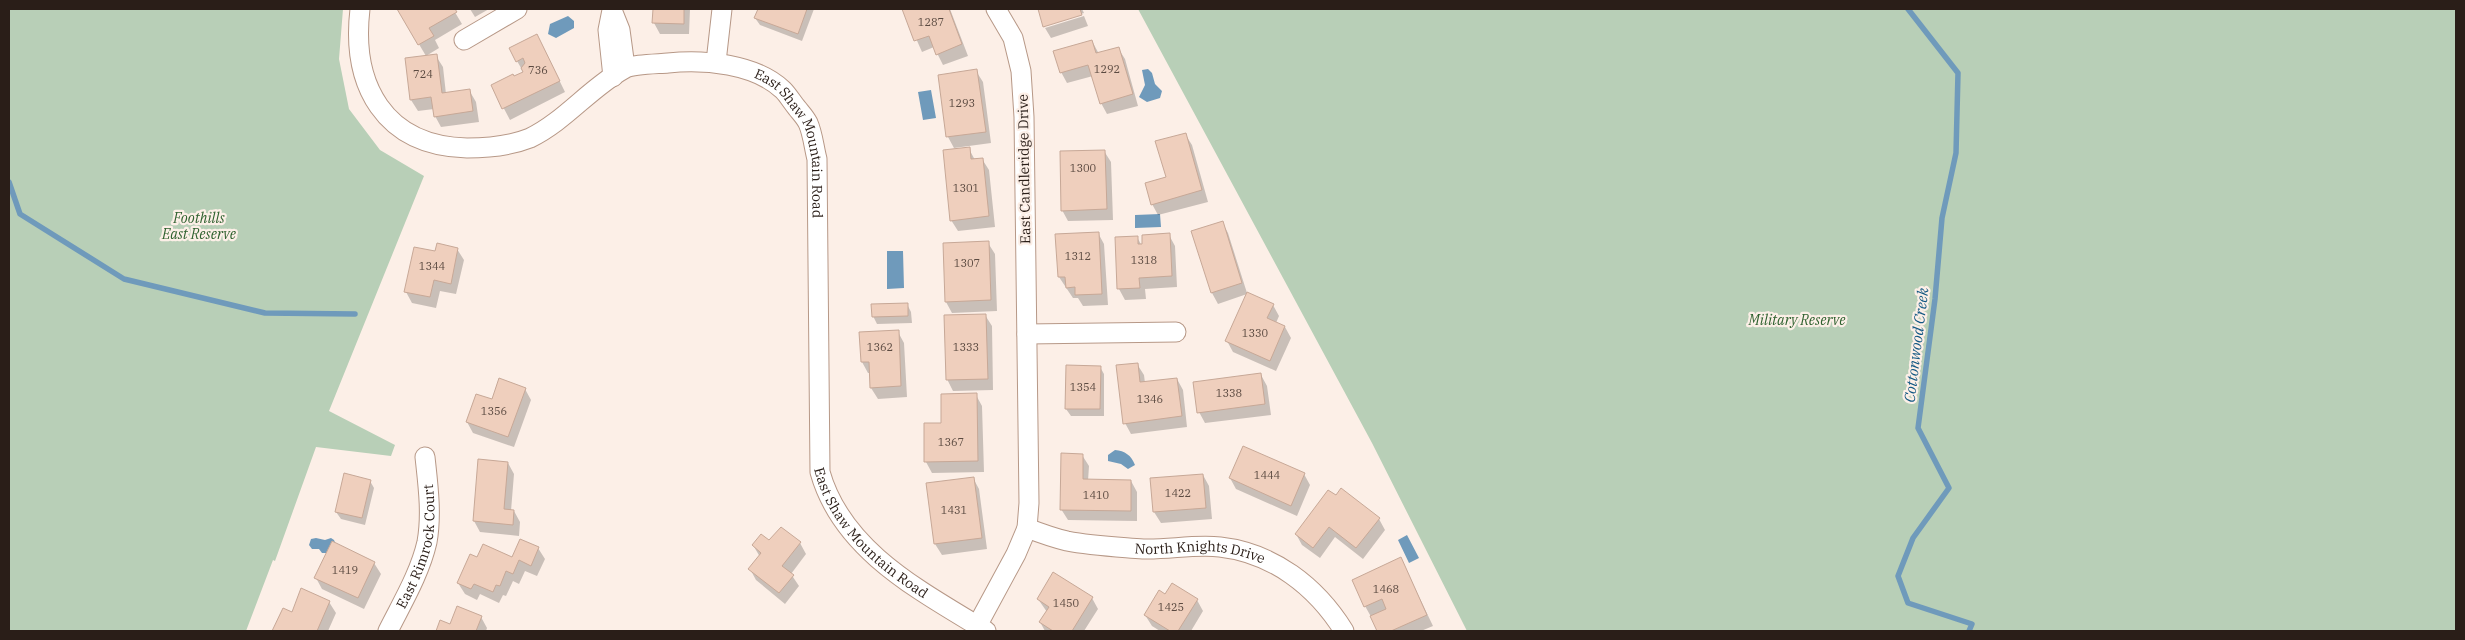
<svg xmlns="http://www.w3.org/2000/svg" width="2465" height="640" viewBox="0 0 2465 640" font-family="'IBM Plex Serif',serif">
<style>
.green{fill:#b8cfb7}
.water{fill:#6f9abb}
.shadow{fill:#0003}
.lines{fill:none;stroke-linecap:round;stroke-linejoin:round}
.stream{stroke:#6f9abb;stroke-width:5.5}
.building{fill:#efcfbd;stroke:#c7a897}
.minor-casing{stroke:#b79887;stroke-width:21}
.minor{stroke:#fff;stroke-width:19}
.labels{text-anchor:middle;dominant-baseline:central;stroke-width:4.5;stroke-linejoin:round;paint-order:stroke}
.number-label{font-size:11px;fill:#5b4a41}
.street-label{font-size:14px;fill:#2a1e18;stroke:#fcefe7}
.park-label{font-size:14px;font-style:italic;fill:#2e612e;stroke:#fcefe7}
.water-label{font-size:15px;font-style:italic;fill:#115783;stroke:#fcefe7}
</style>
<rect width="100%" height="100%" fill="#fcefe7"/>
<path class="green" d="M9,9H343L339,59L349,109L380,150L424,176L329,411L395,445L391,456L316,447L275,561L273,560L246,631H9Z
M1138,9H2456V631H1467L1372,443Z"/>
<path class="water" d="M568,16L574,21V28L556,38L548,34L550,24Z
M1148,69L1152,73L1155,84L1162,91L1160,98L1147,102L1139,97L1145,85L1142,70Z
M931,90L936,118L923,120L918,92Z
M1160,214L1161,227L1135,228V215Z
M887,251H903L904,288L887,289Z
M1115,450C1125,451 1131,455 1135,465L1128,469L1121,464L1108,461V455Z
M1407,535L1419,558L1409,563L1398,540Z
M316,538L325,540L331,538L334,540L336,545L326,553H322L319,549H312L309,545L311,539Z"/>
<path class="shadow" d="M398,9H453L462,24L435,40L439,48L426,56Z
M470,9H489L475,17Z
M654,9H690L689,34H660L654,23Z
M759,9H814L802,41L760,25L755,18Z
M903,9H950L968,56L943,65L934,47L922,52Z
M1039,9H1082L1084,13L1045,25V28Z
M1084,16L1088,26L1051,38L1045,28Z
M1092,41L1099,54L1118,48L1125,59L1138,106L1107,114L1101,103L1093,76L1067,83L1061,72Z
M543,47L565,92L510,120L492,86L524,73L517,61Z
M436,56L443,67L446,94L469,90L476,102L479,122L441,127L435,116L434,109L418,111L411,100Z
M976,71L983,82L991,143L954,148L948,137L939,76Z
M1185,134L1192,145L1208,202L1158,215L1152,204L1167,178Z
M969,149L975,160L982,159L989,170L995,227L958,231L951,220Z
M1104,151L1111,162L1113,220L1068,221L1062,210Z
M1222,222L1228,233L1247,293L1273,305L1279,316L1276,323L1285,327L1291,338L1276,371L1233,352L1227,341L1247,294L1218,304L1212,293Z
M1098,233L1104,244L1108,305L1083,306L1078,298H1073L1059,277L1057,236Z
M1169,235L1175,246L1177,287L1145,289L1146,299L1125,300L1119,289L1137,237L1143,248Z
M988,243L995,254L997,311L952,313L946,302Z
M457,249L464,260L456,294L440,291L436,308L412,303L406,292L436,253Z
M907,304L911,312L912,323L877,324L873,316Z
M985,315L992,326L993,390L953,391L947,379Z
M898,332L904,343L907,397L878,399L871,388L870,373H868L862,362Z
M1137,364L1144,375L1145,383L1177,379L1183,390L1187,427L1131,434L1125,423Z
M1100,367L1104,374V416H1071L1066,409Z
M1261,375L1267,386L1271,415L1205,423L1199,412Z
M525,389L531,400L514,447L473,433L467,422Z
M976,395L982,406L984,472L932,473L926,462L925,424H943Z
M1082,455L1089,466L1088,481H1131L1137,492V521L1068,520L1061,509Z
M508,463L514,474L511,511H514L520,522L519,536L480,532L474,521Z
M1304,474L1310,485L1297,516L1236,489L1230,478Z
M1203,475L1209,486L1212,519L1161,523L1154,512Z
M973,478L979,489L987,549L942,555L935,544Z
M370,481L374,488L365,525L341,519L336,512Z
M1328,491L1379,519L1385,530L1363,559L1335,537L1320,558L1302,545L1296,534Z
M770,542L800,543L806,554L791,574L799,586L785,604L756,580L750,569L760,557L753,545Z
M538,548L545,559L537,576L525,571L519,584L513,581L506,596L503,595L499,603L480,594L477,600L465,594L458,583L477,558L513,559Z
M1401,559L1433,626L1421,631H1379L1365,606Z
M374,563L381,574L364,609L322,589L316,578Z
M1166,596L1197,600L1203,611L1191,631H1160L1152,626L1145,615Z
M1092,598L1098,609L1084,631H1045L1040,622L1047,612L1038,599Z
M329,602L336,613L328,631H274L283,609L292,613Z
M481,617L487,628L486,631H437L441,622L451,625Z"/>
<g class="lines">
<path class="stream" d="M1908,9L1958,73L1956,153L1942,218L1935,299L1918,428L1949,488L1913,538L1898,576L1908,603L1972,624L1969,631
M9,182L20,214L124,279L265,313L355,314"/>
</g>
<path class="building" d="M397,9H455L457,12L429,28L434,36L418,45Z
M653,9H684V24L652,23Z
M758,9H807L798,34L754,18Z
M902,9H949L962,44L936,55L929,36L914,41Z
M1038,9H1080L1082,15L1043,27Z
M537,34L560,81L502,109L491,85L513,74L514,76L523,72L521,68L525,63L523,58L516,62L509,48Z
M1092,40L1096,53L1119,47L1133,94L1100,104L1088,65L1060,73L1053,51Z
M437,54L442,93L470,89L473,111L434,117L431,97L410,100L405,58Z
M977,69L986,132L946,137L938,75Z
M1186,133L1202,190L1151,205L1145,183L1166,177L1155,141Z
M970,147L971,159L983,158L989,216L950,221L943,150Z
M1105,150L1107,209L1061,211L1060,151Z
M1223,221L1242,283L1211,293L1191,231Z
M1099,232L1102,294L1075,295V287L1066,288L1065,277H1058L1055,234Z
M1170,233L1172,276L1139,278L1140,288L1117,289L1115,237L1138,236V244H1142V235Z
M989,241L991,300L945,302L943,243Z
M437,243L458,248L451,284L434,280L430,297L404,292L414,247L435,251Z
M1247,292L1274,304L1267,318L1285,326L1270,361L1225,341Z
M908,303V316L872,317L871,304Z
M986,314L988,379L946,380L944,315Z
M899,330L901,386L870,388L869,362H861L859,332Z
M1138,363L1140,382L1177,378L1182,416L1123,424L1116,365Z
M1066,365L1101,366L1100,409H1065Z
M1261,373L1265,404L1197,413L1193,382Z
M499,378L526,388L508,437L466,422L476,394L492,399Z
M977,393L978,461L924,462V423H941V394Z
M1243,446L1305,473L1291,506L1229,478Z
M1061,453L1083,454V479L1131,480V511L1060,510Z
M478,459L508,462L504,509L514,510L513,525L473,521Z
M344,473L371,480L362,518L335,512Z
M1203,474L1206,508L1153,512L1150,478Z
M974,477L982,538L934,544L926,483Z
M1341,488L1380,518L1356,548L1329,527L1313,548L1295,534L1328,490L1336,495Z
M781,527L801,542L782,566L794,575L779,593L748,569L761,553L752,545L761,534L769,540Z
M520,539L539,547L531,566L519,560L513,574L506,571L500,586L496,585L493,592L474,584L471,589L457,583L470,554L477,557L483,544L512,557Z
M332,541L375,562L358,598L314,578Z
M1401,557L1427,615L1391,631H1377L1370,616L1386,609L1382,599L1364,607L1352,580Z
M1053,572L1093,597L1072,631H1053L1039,622L1049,607L1037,599Z
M1172,583L1198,599L1178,631H1170L1144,615L1159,590L1165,594Z
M301,588L330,601L317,631H272L283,608L292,612Z
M457,606L482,616L476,631H436L440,620L450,624Z"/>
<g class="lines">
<defs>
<g id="minor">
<path id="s1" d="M360,9C351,85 384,146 467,148C487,148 510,146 530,138C565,121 590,88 624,69C632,64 658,64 668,63C704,59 756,64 783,90C788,95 792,102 797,108C800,112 805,117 808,123C813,134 814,148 817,159L820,472C842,551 921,591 986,631"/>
<path d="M464,40L517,9"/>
<path d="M716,62L722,9"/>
<path d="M613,77L608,30L612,10L620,30L625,67"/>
<path d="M1027,334L1176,332"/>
<path id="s2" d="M1027,528C1040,533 1054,538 1067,541C1092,546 1119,547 1143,549C1168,550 1195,544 1220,547C1273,553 1316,586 1344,631"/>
<path d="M977,626L1016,554L1027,528L1029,503L1024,117L1021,71L1013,38L996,9"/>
<path id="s3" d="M388,631C402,603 420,573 427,542C432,514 428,485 425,457"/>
</g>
</defs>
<use href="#minor" class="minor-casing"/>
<use href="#minor" class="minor"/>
</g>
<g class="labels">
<g class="number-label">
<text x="931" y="22">1287</text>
<text x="1107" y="69">1292</text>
<text x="538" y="70">736</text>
<text x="423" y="74">724</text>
<text x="962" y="103">1293</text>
<text x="1083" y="168">1300</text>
<text x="966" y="188">1301</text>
<text x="1078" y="256">1312</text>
<text x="1144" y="260">1318</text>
<text x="967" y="263">1307</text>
<text x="432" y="266">1344</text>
<text x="1255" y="333">1330</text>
<text x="880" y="347">1362</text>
<text x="966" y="347">1333</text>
<text x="1083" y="387">1354</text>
<text x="1229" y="393">1338</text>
<text x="1150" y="399">1346</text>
<text x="494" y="411">1356</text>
<text x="951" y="442">1367</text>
<text x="1267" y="475">1444</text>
<text x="1178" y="493">1422</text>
<text x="1096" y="495">1410</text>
<text x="954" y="510">1431</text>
<text x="345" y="570">1419</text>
<text x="1386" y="589">1468</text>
<text x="1066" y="603">1450</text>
<text x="1171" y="607">1425</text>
</g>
<g class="street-label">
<text stroke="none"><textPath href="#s1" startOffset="602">East Shaw Mountain Road</textPath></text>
<text transform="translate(1024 169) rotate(-91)">East Candleridge Drive</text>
<text stroke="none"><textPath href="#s1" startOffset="1022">East Shaw Mountain Road</textPath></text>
<text stroke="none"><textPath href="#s3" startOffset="91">East Rimrock Court</textPath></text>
<text stroke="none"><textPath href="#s2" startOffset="176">North Knights Drive</textPath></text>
</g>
<g class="park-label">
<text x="199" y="218">Foothills<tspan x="199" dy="16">East Reserve</tspan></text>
<text x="1797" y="320">Military Reserve</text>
</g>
<g class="water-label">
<text transform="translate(1916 345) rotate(-83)">Cottonwood Creek</text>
</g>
</g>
<rect width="2465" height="640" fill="none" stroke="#2a1e18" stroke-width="20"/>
</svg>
